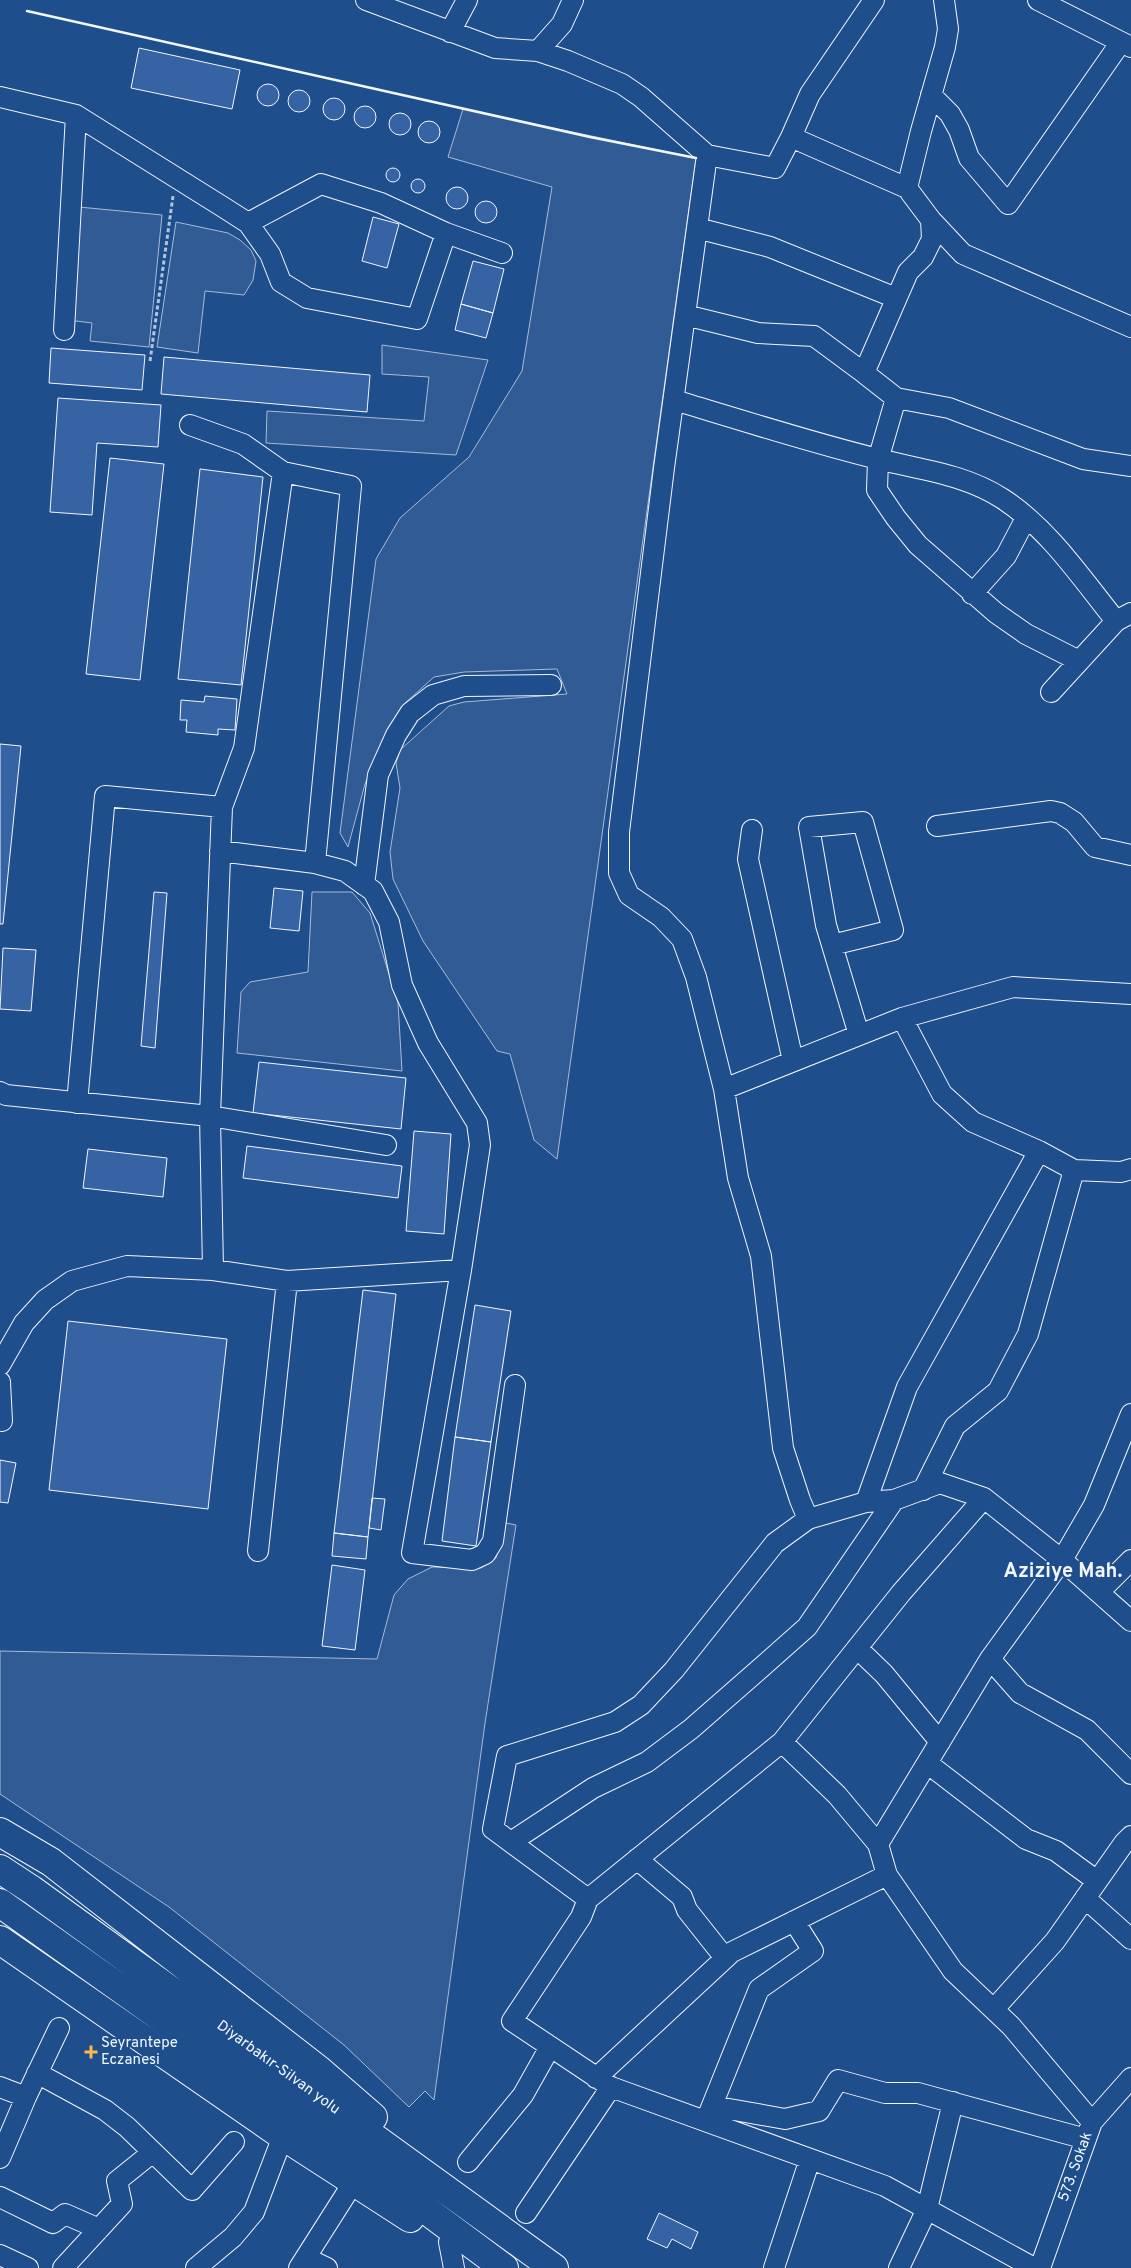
<svg xmlns="http://www.w3.org/2000/svg" width="1131" height="2268" viewBox="0 0 1131 2268" font-family="Overpass,sans-serif">
<style>
.built{fill:#305b95;stroke:#a8bbd7}
.building{fill:#3563a3;stroke:#f2f6ff}
.lines{fill:none;stroke-linecap:round;stroke-linejoin:round}
.minor-casing{stroke:#f2f6ff;stroke-width:22}
.highway-casing{stroke:#f2f6ff;stroke-width:30}
.path{stroke:#b3c4dc;stroke-width:3;stroke-dasharray:4 2.5;stroke-linecap:butt}
.minor{stroke:#1f4e8c;stroke-width:20}
.highway{stroke:#1f4e8c;stroke-width:28}
.wall{stroke:#f2f6ff;stroke-width:2.5}
.poi-dot{fill:#ffb74d;stroke:#1f4e8c;stroke-width:2}
.labels{text-anchor:middle;dominant-baseline:central;stroke-width:4;stroke-linejoin:round;paint-order:stroke}
.poi-label{font-size:15px;fill:#f2f6ff;stroke:#1f4e8c;text-anchor:start}
.street-label{font-size:15px;fill:#f2f6ff;stroke:#1f4e8c}
.district-label{font-size:20px;font-weight:bold;fill:#f2f6ff;stroke:#1f4e8c}
</style>
<rect width="100%" height="100%" fill="#1f4e8c"/>
<path class="built" d="M463,109L696,158L557,1159L534,1140L510,1054L497,1051L423,941L393,879L390,852L400,788L396,763L400,750L449,706L464,702L567,694L557,669L464,672L434,677L404,704L382,743L365,784L348,847L340,833L376,559L400,518L469,457L522,371L552,187L448,157Z
M79,207L162,215L149,347L90,341L92,323L68,320Z
M176,222L228,233L240,240L251,250L256,261L253,280L244,295L205,291L198,353L157,347Z
M382,345L488,360L456,455L266,443L267,411L424,421L429,377L382,374Z
M312,892H352L370,913L398,1003L402,1071L237,1053L241,992L250,982L308,972Z
M506,1523L516,1525L485,1723L434,2100L425,2091L409,2107L344,2045L169,1907L0,1794V1651L377,1659L394,1595L408,1579L432,1567L481,1568L496,1558Z"/>
<path class="building" d="M139,48L240,70L232,109L131,88Z
M257 95a11 11 0 1 1 22 0a11 11 0 1 1-22 0Z
M288 101a11 11 0 1 1 22 0a11 11 0 1 1-22 0Z
M323 109a11 11 0 1 1 22 0a11 11 0 1 1-22 0Z
M354 117a11 11 0 1 1 22 0a11 11 0 1 1-22 0Z
M389 124a11 11 0 1 1 22 0a11 11 0 1 1-22 0Z
M418 132a11 11 0 1 1 22 0a11 11 0 1 1-22 0Z
M386 175a7 7 0 1 1 14 0a7 7 0 1 1-14 0Z
M411 186a7 7 0 1 1 14 0a7 7 0 1 1-14 0Z
M446 198a11 11 0 1 1 22 0a11 11 0 1 1-22 0Z
M475 212a11 11 0 1 1 22 0a11 11 0 1 1-22 0Z
M373,217L399,224L387,268L362,261Z
M473,261L504,269L493,313L461,304Z
M461,304L493,313L486,338L455,330Z
M51,348L145,355L142,390L49,383Z
M164,357L370,375L367,412L161,394Z
M58,398L161,405L158,447L97,443L92,515L50,512Z
M110,458L164,464L140,680L86,674Z
M200,469L263,477L241,685L178,679Z
M205,696L237,699L235,730L218,729V735L186,732L187,720H180L181,700L204,702Z
M0,744L21,746L3,924H0Z
M274,888L303,891L299,931L270,928Z
M154,892L167,893L155,1048L141,1046Z
M3,948L36,950L31,1011L0,1009Z
M259,1062L406,1078L401,1129L253,1113Z
M414,1131L451,1134L444,1234L406,1231Z
M247,1146L402,1166L398,1198L243,1178Z
M88,1149L167,1158L163,1197L83,1188Z
M363,1290L396,1294L368,1537L334,1533Z
M475,1305L511,1311L491,1442L455,1437Z
M68,1321L227,1339L208,1509L49,1490Z
M455,1437L491,1442L476,1546L442,1541Z
M0,1460L16,1463L8,1503L0,1502Z
M372,1498L385,1499L381,1530L369,1528Z
M334,1533L368,1537L366,1559L332,1556Z
M332,1565L365,1570L355,1650L322,1646Z
M659,2213L698,2232L691,2249L672,2239L667,2248L647,2239Z"/>
<g class="lines">
<defs>
<path id="minor" d="M366,0L495,48L538,51L568,61L622,84L641,97L707,155L775,168L791,137L907,188
M944,0L948,29L945,47L921,131L907,188L931,220L963,254L1131,327
M1038,0L1131,47
M450,32L467,0
M538,51L562,24L573,0
M931,95L950,114L959,130L969,158L1008,204L1121,42
M0,97L76,115L223,207L248,223L270,254L281,282L307,298L417,319L446,233
M791,137L810,94L874,0
M707,155L664,468L619,832V873L629,895L661,917L682,939L696,977L724,1089L738,1178L761,1256L783,1448L800,1500L808,1519
M931,220L932,239L923,257L908,272L864,373L896,398L949,408L1083,459L1131,466
M248,223L321,184L381,203L446,233L502,253
M697,228L770,247L896,298
M685,315L758,333L814,336L864,373
M64,330L76,115
M896,398L878,460L877,490L896,518L918,545L996,613L1026,634L1079,661
M674,400C741,420 809,442 878,459C921,470 965,474 1003,499C1049,529 1082,579 1116,621
M190,425L243,444L283,472L351,486L315,863
M972,594L1006,556L1026,518
M1051,692L1116,621L1131,613
M937,826L1051,811L1060,813L1074,822L1095,847L1131,855
M752,830L748,859L793,1061
M364,885L378,775L396,735L410,713L433,695L464,686L551,685
M832,945L893,930L863,822L809,827L826,925L859,1035
M902,1018L942,1094L973,1122L1039,1151L1074,1170L1121,1172L1131,1169
M724,1089L902,1018L1013,987L1131,994
M0,1092L6,1095L210,1116L386,1145
M77,1103L105,796L222,807
M213,1270L210,1116L222,807L244,748L283,472
M461,1270L412,1553L472,1560L485,1554L493,1541L515,1385
M0,1365L24,1323L45,1300L72,1281L127,1266L213,1270L287,1281L461,1270L480,1145L477,1123L428,1043L402,985L389,922L373,891L345,871L315,863L220,851
M0,1382L2,1421
M923,1490L955,1426L998,1391L1028,1334L1074,1170
M984,1498L901,1593L782,1742L588,1899L581,1917L512,2021L611,2087L885,2186L1034,2268
M866,1502L907,1387L1039,1151
M258,1551L287,1281
M1099,1592L1131,1560
M857,1648L884,1674L940,1742
M990,1659L1020,1693L1087,1730L1131,1774
M782,1742L837,1795L878,1844L887,1875L953,1971L1011,2026L1092,2122
M927,1763L1026,1839L1056,1851L1097,1881
M511,1842L593,1788L647,1762L691,1729L763,1666L807,1627L894,1500
M878,1844L990,1659L1062,1560L1094,1505L1131,1414
M637,1859L682,1897L687,1910L725,1958
M1085,1898L1131,1939
M588,1899L493,1829L507,1756L615,1722L641,1705L674,1670L775,1543L808,1519L866,1502L894,1500L940,1483L984,1498L1062,1560L1131,1621
M994,2009L1055,1941L1124,1843L1131,1836
M37,2073L105,2110L127,2127L192,2190L234,2142
M596,2078L732,1952L887,1875
M0,2087L26,2097
M712,2106L785,2119L819,2111L838,2080L885,2093H918L1086,2139
M707,2118L759,1989L813,1951L794,1921
M0,2158L26,2097L59,2028
M468,2162L523,2095L550,2047
M0,2197L53,2223L65,2214L99,2229
M526,2213L611,2087
M449,2242L454,2268
M0,2255L28,2268
M306,2258L327,2268
M63,2268L122,2204L117,2181L153,2152
M196,2268L233,2237L254,2212L283,2136
M299,2268L353,2183
M774,2268L810,2159
M899,2268L927,2209L953,2102
M1040,2268L1092,2122L1131,2078"/>
<path id="highway" d="M0,1832L51,1862L319,2070L373,2117
M0,1869L32,1890L554,2268
M0,1903L297,2114L504,2268
M0,1940L283,2136L410,2218"/>
</defs>
<use href="#minor" class="minor-casing"/>
<use href="#highway" class="highway-casing"/>
<path class="path" d="M150,361L173,196"/>
<use href="#minor" class="minor"/>
<use href="#highway" class="highway"/>
<path class="wall" d="M27,11L590,137L696,158"/>
</g>
<path class="poi-dot" d="M88.5 2044.5h5v5h5v5h-5v5h-5v-5h-5v-5h5z"/>
<g class="labels">
<g class="poi-label">
<text x="101" y="2043">Seyrantepe<tspan x="101" dy="17">Eczanesi</tspan></text>
</g>
<g class="street-label">
<text transform="translate(278 2068) rotate(36)">Diyarbakır-Silvan yolu</text>
<text transform="translate(1076 2167) rotate(-70)">573. Sokak</text>
</g>
<g class="district-label">
<text x="1063" y="1572">Aziziye Mah.</text>
</g>
</g>
</svg>
